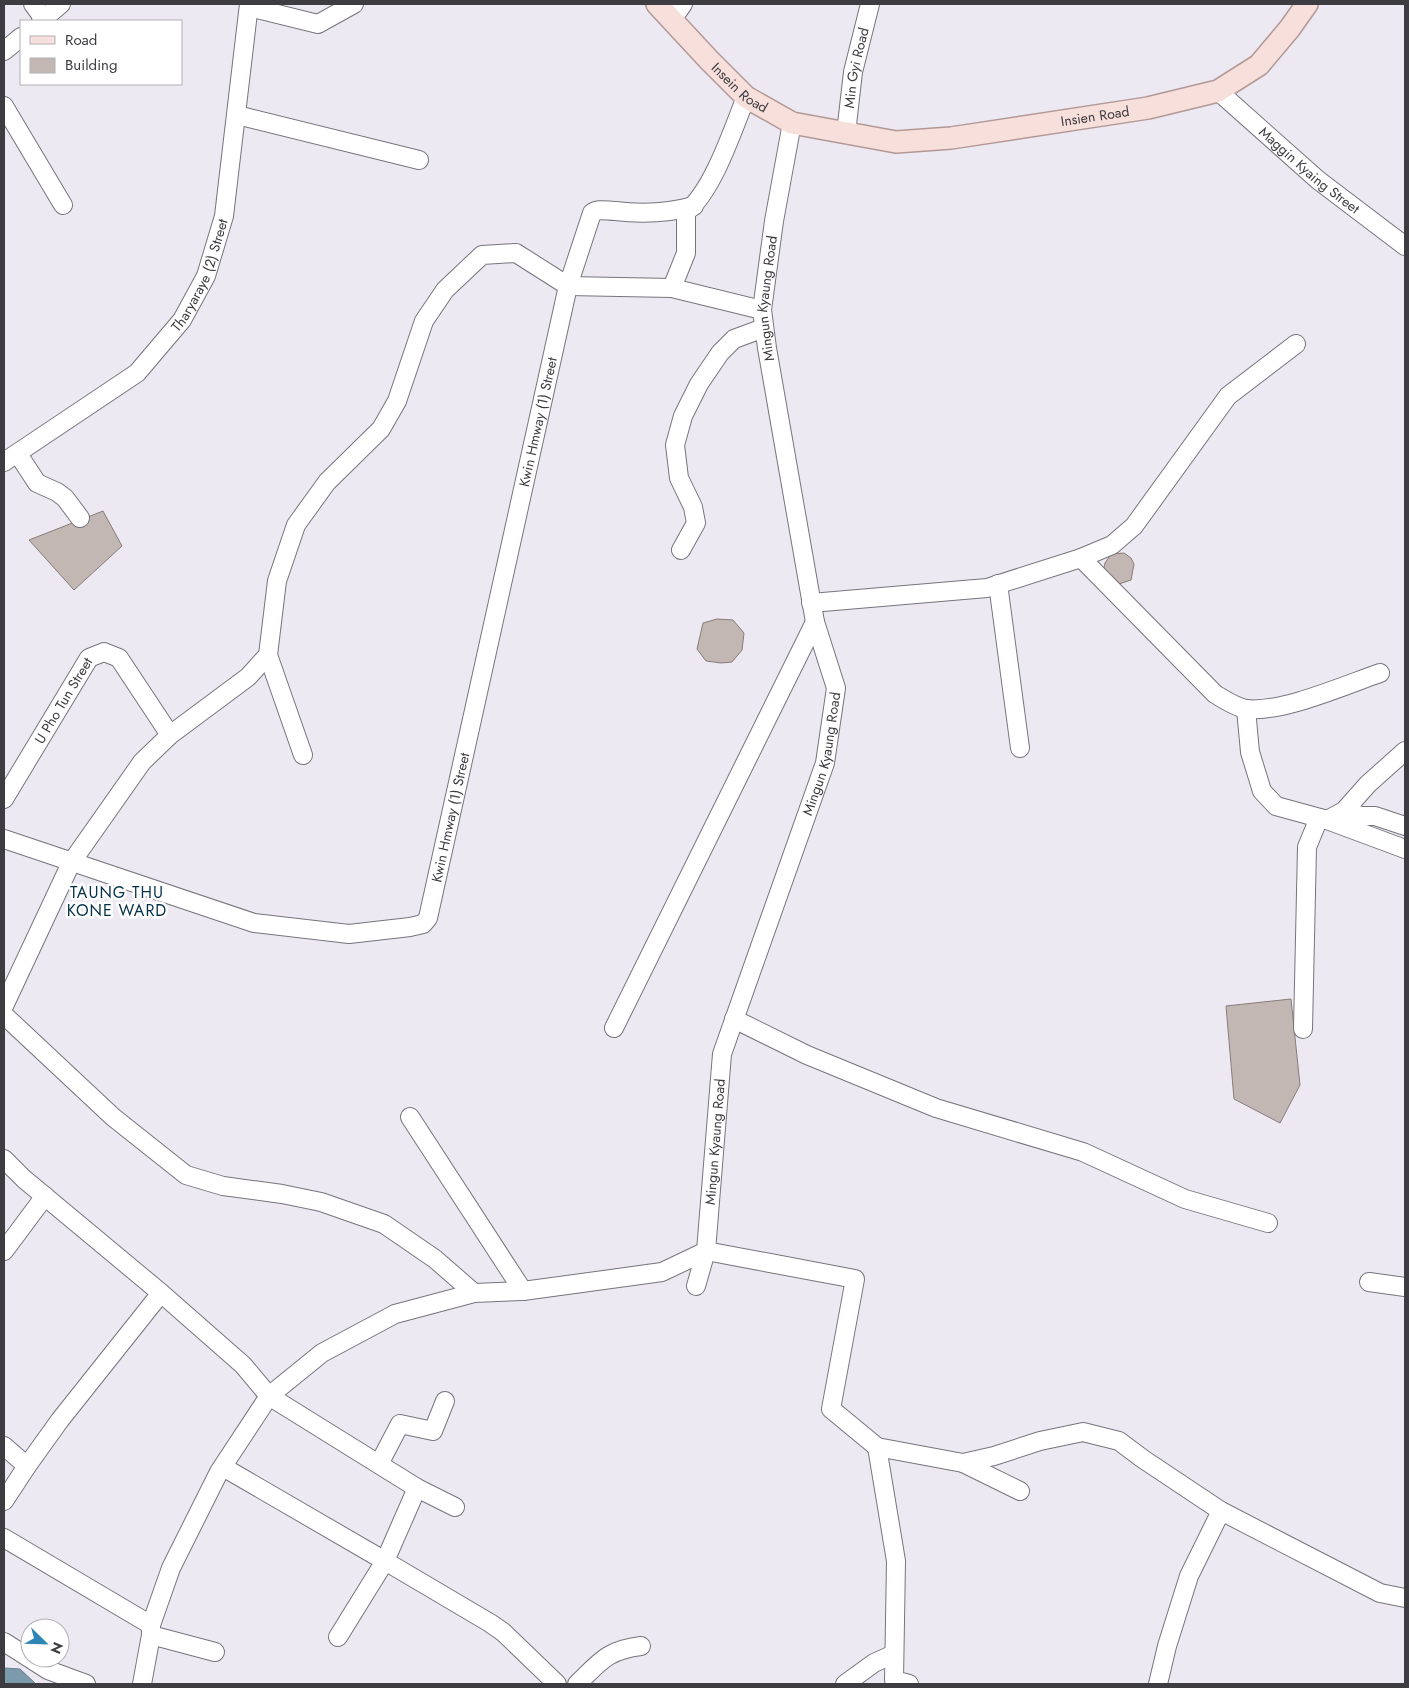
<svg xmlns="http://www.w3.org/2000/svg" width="1409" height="1688" viewBox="0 0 1409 1688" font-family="Jost,sans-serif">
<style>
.water{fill:#7b9bac;stroke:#687e8c}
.building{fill:#c3b7b4;stroke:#877c79}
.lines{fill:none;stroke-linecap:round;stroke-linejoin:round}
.minor-casing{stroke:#76747d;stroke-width:20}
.major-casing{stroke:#b39895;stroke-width:24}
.minor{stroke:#fff;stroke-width:18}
.major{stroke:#f7dfdb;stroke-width:21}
.labels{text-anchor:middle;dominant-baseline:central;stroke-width:5;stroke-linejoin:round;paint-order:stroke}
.street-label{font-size:14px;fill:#3d3c40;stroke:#fff}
.quarter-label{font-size:16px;letter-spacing:1px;fill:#053147;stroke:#fff}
</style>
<rect width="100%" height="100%" fill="#ece9f3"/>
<path class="water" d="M4,1668L20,1669L36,1684H4Z"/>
<path class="building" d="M103,511L122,546L74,590L29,540Z
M1124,553L1131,558L1134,564L1131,580L1119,584L1103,572L1105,563L1111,554Z
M717,619L733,620L744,633L742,650L732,662L721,663L706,661L697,649L703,623Z
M1291,999L1300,1085L1280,1123L1234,1099L1226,1006Z"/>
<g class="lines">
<defs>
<g id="minor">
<path d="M33,4L44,19"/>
<path d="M249,7L318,24L354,4"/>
<path d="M672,20L683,4"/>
<path d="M41,21L61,4"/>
<path d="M4,51L21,37"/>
<path id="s1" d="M1218,91L1318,180L1405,246"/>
<path d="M4,106L63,205"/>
<path d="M237,115L419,160"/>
<path id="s2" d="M846,133L853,72L870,4"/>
<path d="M672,288L762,310"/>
<path d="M18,454L37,483L57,492L65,498L80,518"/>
<path id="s3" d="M4,462L137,373L182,320L206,276L224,216L249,4"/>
<path d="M681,550L696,523L693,507L679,478L675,445L683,416L699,384L720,353L734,339L764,328"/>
<path d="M1081,558L1215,694C1225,700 1235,707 1246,709C1282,713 1345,685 1380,673"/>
<path d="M998,584L1020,748"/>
<path d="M811,603L987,588L1081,558L1112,545L1134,526L1228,396L1296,344"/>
<path d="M268,655L303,755"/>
<path d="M1246,709L1250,752L1262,791L1276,806L1327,820L1405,849"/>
<path id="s4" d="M4,799L89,658L104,652L119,658L170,735"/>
<path d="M1344,811L1361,816H1375L1405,826"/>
<path d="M1327,820L1344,811L1368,784L1405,751"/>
<path id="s5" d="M4,839L254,923L349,934L410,927L423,924L428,918L568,286L592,213C598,208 607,211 615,211C641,214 669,213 694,206"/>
<path d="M4,1006L71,863L142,762L170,735L248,677L268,655L277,581L296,525L327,482L381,429L397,401L424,321L445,290L482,255L516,253L568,286L672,288L686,253V212C713,191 733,129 746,97"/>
<path d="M4,1015L113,1117L186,1175L223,1186L282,1194L321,1202L384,1224L435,1259L474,1293"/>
<path d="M734,1019L807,1055L936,1108L1083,1152L1185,1199L1268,1223"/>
<path d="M614,1028L815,622"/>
<path d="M1303,1029L1307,847L1319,818"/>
<path d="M410,1117L523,1291"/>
<path d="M4,1159L24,1179L161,1293L243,1365L269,1396L417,1488L455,1507"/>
<path d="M4,1251L45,1196"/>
<path d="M1369,1282L1405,1287"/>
<path id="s6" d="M696,1286L706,1251L722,1054L825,763L836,688L815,622L767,348L762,310L774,221L792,123"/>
<path d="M4,1446L27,1466L60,1420L161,1293"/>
<path d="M963,1463L1020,1491"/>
<path d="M379,1464L400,1424L433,1431L445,1401"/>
<path d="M223,1467L385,1561L338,1637"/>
<path d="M417,1488L385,1561L490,1623L503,1632L557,1684"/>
<path d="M4,1501L27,1466"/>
<path d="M4,1538L151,1625"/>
<path d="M151,1635L215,1652"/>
<path d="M4,1642L48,1670L86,1684"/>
<path d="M142,1684L151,1635V1625L171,1568L219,1472L269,1396L322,1353L395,1314L474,1293L523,1291L662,1272L706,1251L855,1279L831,1409L877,1447"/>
<path d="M577,1684C600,1662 607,1650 641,1646"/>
<path d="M845,1684L874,1663L894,1654"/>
<path d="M909,1684L894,1680L896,1561L877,1447L963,1463L994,1456L1040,1441L1083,1432L1119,1441L1143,1459L1221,1511L1380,1593L1405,1598"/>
<path d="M1158,1684L1167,1646L1189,1576L1221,1511"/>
</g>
<g id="major">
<path id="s7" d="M657,4L709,60L746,97L792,123L896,142L951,138L1148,108L1218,91L1259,65L1290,28L1307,4"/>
</g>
</defs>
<use href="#minor" class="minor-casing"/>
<use href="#major" class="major-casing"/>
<use href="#minor" class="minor"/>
<use href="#major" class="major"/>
</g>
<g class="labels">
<g class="street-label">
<text stroke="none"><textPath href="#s2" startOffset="66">Min Gyi Road</textPath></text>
<text stroke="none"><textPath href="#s7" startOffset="118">Insein Road</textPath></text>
<text stroke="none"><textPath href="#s7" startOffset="488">Insien Road</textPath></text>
<text stroke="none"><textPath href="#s1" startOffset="121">Maggin Kyaing Street</textPath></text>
<text stroke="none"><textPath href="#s3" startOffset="278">Tharyaraye (2) Street</textPath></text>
<text stroke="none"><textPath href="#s6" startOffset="1016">Mingun Kyaung Road</textPath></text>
<text stroke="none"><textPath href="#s5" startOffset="950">Kwin Hmway (1) Street</textPath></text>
<text stroke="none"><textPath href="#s4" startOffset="115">U Pho Tun Street</textPath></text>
<text stroke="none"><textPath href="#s6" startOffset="551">Mingun Kyaung Road</textPath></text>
<text stroke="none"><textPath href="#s5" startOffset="545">Kwin Hmway (1) Street</textPath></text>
<text stroke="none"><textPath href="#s6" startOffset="146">Mingun Kyaung Road</textPath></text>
</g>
<g class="quarter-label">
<text x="117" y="892">TAUNG THU<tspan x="117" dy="18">KONE WARD</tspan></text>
</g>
</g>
<rect width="1409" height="1688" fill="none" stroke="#3d3c40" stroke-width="10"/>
<rect x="20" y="20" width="162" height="65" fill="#ffffff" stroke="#b1b1b3"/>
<rect x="30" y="36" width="25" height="8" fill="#f7dfdb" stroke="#b1b1b3"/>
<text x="65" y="45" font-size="15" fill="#3d3c40">Road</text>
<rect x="30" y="58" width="25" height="15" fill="#c3b7b4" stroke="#b1b1b3"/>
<text x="65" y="70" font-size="15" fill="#3d3c40">Building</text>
<g transform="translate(45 1643) rotate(113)"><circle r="24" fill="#ffffff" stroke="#b1b1b3"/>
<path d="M0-4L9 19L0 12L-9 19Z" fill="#2d86b4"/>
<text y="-8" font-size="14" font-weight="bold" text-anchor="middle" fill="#3d3c40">N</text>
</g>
</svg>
